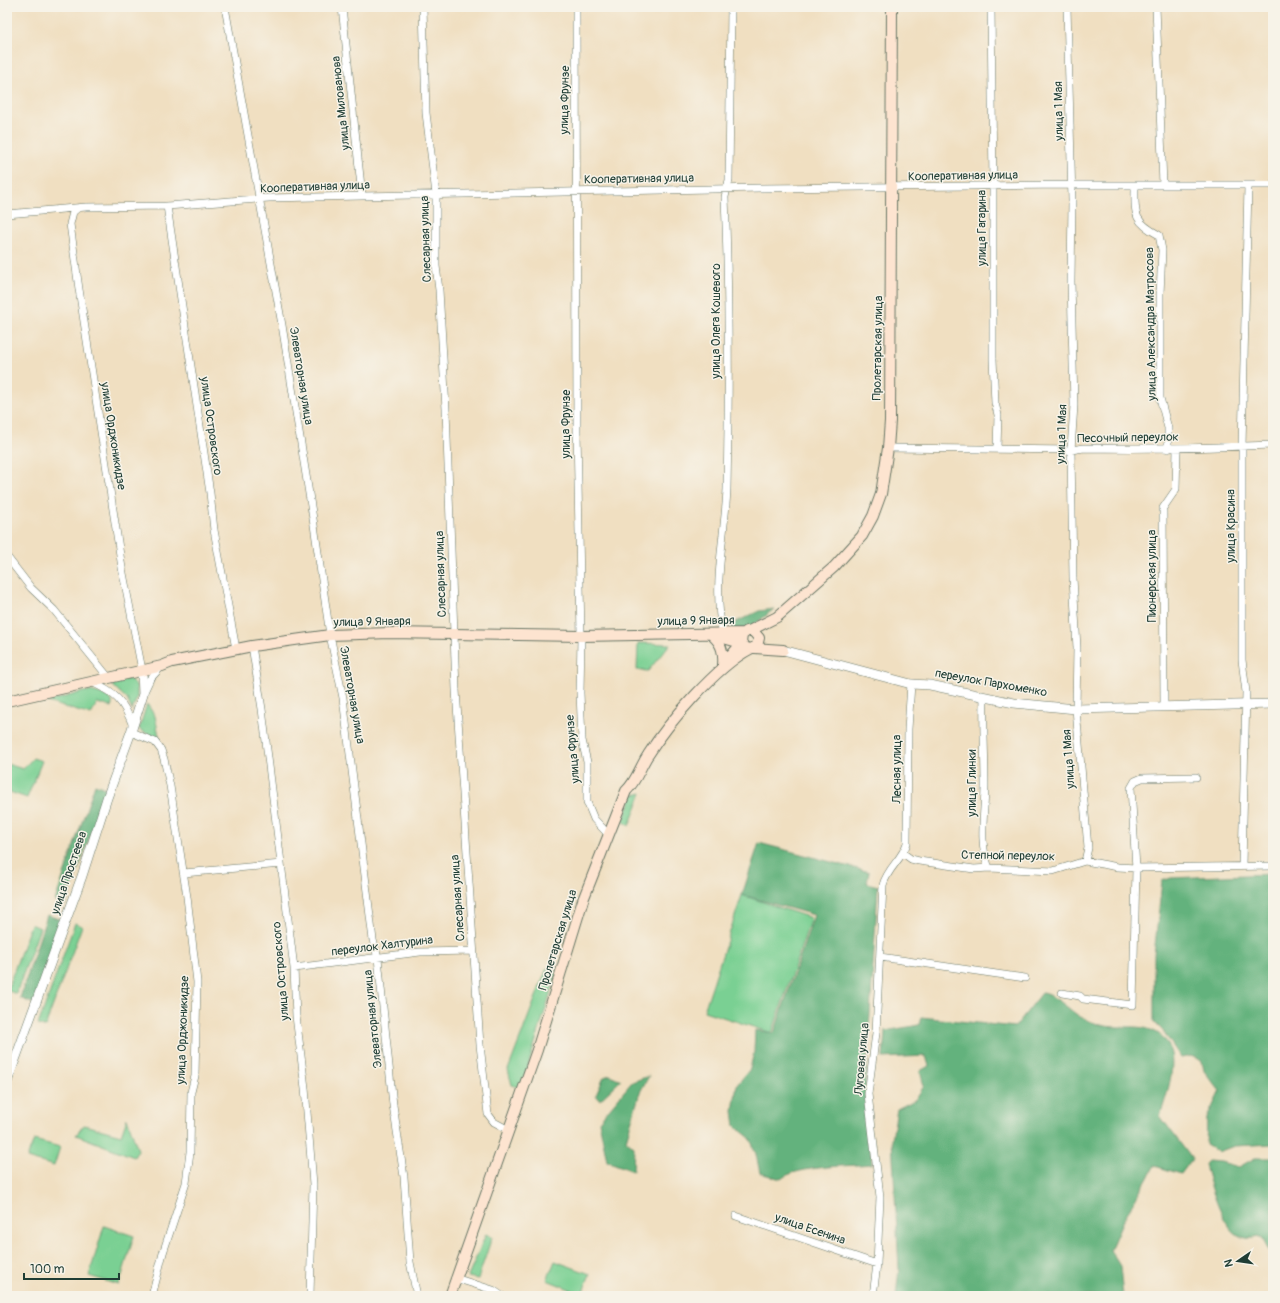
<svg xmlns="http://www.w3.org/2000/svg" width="1280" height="1303" viewBox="0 0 1280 1303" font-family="Pangolin,sans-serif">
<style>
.green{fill:#7ad093;stroke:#4c8664}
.forest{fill:#63b27d;stroke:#417858}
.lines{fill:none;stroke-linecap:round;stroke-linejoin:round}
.minor-casing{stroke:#687665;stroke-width:8}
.tertiary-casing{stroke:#687665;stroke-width:10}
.secondary-casing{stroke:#687665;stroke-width:12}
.minor{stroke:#fff;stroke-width:7}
.tertiary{stroke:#fff;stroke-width:9}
.secondary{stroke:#fde4d0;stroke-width:10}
.labels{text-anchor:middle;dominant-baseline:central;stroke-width:3;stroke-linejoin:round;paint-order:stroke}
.street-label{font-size:12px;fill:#1f3d34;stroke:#f7f3e8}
</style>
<rect width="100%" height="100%" fill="#f7f3e8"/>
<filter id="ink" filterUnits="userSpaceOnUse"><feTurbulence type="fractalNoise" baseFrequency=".025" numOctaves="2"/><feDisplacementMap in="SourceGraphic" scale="8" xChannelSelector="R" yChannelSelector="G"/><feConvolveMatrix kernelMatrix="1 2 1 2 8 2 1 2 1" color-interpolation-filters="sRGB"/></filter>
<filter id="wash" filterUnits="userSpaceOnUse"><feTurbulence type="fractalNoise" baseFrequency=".012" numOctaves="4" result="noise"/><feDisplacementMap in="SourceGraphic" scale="16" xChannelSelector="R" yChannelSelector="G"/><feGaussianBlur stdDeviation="0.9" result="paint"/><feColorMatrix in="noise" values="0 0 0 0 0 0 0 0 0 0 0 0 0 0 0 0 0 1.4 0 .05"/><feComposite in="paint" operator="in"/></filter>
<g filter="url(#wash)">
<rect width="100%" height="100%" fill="#f0dfc1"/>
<path class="green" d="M638,643L670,644L648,671L637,670Z
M126,678L130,679L137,687V698L132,710L127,699L113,686V682Z
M87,691C97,692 105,694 112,701V707L97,703L91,715L47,702Z
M147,704L155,716L160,741L139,729Z
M33,758L42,761L27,798L7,791V764L23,769Z
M642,793L629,826L623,821L633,795Z
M742,895L811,918L772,1033L704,1011Z
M75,923L82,926L45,1027L38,1025Z
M31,924L40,928L16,994L7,990Z
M547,968L557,972L521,1089L512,1085L508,1070Z
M127,1118L138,1150L134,1157L76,1135L84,1125L121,1135Z
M34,1140L60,1147L54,1166L27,1158Z
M104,1226L134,1236L119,1285L89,1276Z
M486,1234L492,1237L478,1279L468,1277Z
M555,1261L590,1274L582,1294L547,1280Z"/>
<path class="forest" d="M774,609C762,618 750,632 734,629L730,625L759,611Z
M95,784L107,789L65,905L55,901Z
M759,843L869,872L867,883L878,886L865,1094L872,1164C851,1166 795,1166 781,1179L760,1173L756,1154L750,1138L735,1126L733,1111L737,1085L750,1069L754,1052L755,1030L774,1033L814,915L742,895Z
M1273,874V1144L1234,1146L1218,1152L1206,1145L1207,1118L1220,1091L1204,1071L1202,1061L1191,1056L1181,1058L1163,1031L1154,1022V955L1162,881L1171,878Z
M47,915L62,920L34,1004L20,998Z
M1042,993C1056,996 1065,1006 1076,1014C1081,1018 1089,1021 1095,1023C1112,1030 1127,1025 1144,1028C1188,1037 1169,1088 1160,1116L1192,1159L1181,1174L1155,1166L1123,1220L1110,1250L1120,1266L1123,1296H896L899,1269L892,1139L897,1109L915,1100L924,1086L920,1071L929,1066L926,1056L883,1058L885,1031L919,1025L921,1017L1015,1027Z
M610,1075L621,1080L600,1100L596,1095L604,1077Z
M649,1076L640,1092L626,1140L634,1147L633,1171L607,1161L599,1121L632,1082Z
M1255,1158H1273V1252H1270L1262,1237C1258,1237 1251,1239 1246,1238C1223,1235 1210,1184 1205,1164L1208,1161L1221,1162L1239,1167Z"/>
</g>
<g filter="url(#ink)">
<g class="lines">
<defs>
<path id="minor" d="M225,7L282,325L314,525L330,635L343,698L373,940L378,958L393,1105L404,1177L410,1262L417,1296
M342,7L362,196
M423,7L426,113L436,194V266L439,290L446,409L456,690L480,1045L488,1114L494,1122L509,1130
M576,7L577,431L581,636L580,693L582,740L587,762V802L594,819L608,834
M991,7L993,186V359L995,403L998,415L997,448
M1067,7L1072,201L1071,282L1074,405L1071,450L1073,578L1077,648L1076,709L1088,848L1085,861
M1156,7L1163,185
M1135,185C1135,213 1132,221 1159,235L1162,250L1160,294V398L1168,428V449
M167,206L210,493L214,530L236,649
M78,208L73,212L70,224L79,289L122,568L142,670
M7,214L86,207L167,206L269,198L362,196L761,188L1072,185H1273
M888,448L1071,450L1084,448C1147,449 1210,448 1273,445
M7,557L31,588L54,610L109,678
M723,634C712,587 725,536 727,489C729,392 729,294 725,197L729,180L731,7
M252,646L262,709L294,968L296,1016L305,1088L313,1184L310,1296
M92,682C116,694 123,700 133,726
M143,694L150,679L162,666
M984,697C983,727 985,756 985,786C985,813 978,842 989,868
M1164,706L1163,508L1176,489L1177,449
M131,732L155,742L161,750L164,759L170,786L187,897L197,982L195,1076L191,1092L190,1152L186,1183L163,1253L152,1296
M1196,777L1142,778L1135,781L1131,788L1136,868L1273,866
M904,854L911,859L919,861L974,869L989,868L1053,871L1085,861L1118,867L1136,868L1133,1005L1083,999L1080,996L1062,993
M1242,866L1246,692L1242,660V447L1248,186
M184,873L281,864
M880,957L1025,978
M294,968L420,952L473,951
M736,1216L877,1264
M455,1278L493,1290L502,1296
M873,1296L877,1264L880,1197L868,1094L876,1033L883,885C888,867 902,860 907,843L908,729L911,684"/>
<path id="tertiary" d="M783,650L911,684L930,685L1014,703L1076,709L1273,704
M7,1082L82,876L107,798L131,732L143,694L142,670"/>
<path id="secondary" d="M749,631L777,617L834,567L862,536L873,516L881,494L888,448L890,421L892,7
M713,636C722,644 724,653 723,665
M720,637L741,643L744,647L750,649L757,646L759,638L753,631H747L742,635L741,643
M755,648L783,650
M724,664L741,644
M7,701L162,666L172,662L252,646L330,635L390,633L581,636L744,633
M450,1296L537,1050L583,900L626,791C636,782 640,767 648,755C668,723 717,666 750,649"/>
</defs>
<use href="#minor" class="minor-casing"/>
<use href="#tertiary" class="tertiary-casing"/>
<use href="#secondary" class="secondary-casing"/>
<use href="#minor" class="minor"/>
<use href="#tertiary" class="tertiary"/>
<use href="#secondary" class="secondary"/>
</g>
</g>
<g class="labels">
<g class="street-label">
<text transform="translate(565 100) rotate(-89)">улица Фрунзе</text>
<text transform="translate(341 103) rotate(-96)">улица Милованова</text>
<text transform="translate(1059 111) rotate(-91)">улица 1 Мая</text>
<text transform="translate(963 176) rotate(-1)">Кооперативная улица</text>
<text transform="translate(639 179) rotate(-1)">Кооперативная улица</text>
<text transform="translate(315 187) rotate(-2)">Кооперативная улица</text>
<text transform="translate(982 228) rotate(-90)">улица Гагарина</text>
<text transform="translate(426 239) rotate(-92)">Слесарная улица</text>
<text transform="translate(716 321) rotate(-90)">улица Олега Кошевого</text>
<text transform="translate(1151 324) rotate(-91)">улица Александра Матросова</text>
<text transform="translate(878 348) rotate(-89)">Пролетарская улица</text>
<text transform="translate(301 376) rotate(81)">Элеваторная улица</text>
<text transform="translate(566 424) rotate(-90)">улица Фрунзе</text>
<text transform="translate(211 426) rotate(82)">улица Островского</text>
<text transform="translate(1062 434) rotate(-88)">улица 1 Мая</text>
<text transform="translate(113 436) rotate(81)">улица Орджоникидзе</text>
<text transform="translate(1128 438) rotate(-1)">Песочный переулок</text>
<text transform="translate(1231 526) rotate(-90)">улица Красина</text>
<text transform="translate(441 574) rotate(-92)">Слесарная улица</text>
<text transform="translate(1152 576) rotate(-90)">Пионерская улица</text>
<text transform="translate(696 621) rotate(-1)">улица 9 Января</text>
<text transform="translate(372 622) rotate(-1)">улица 9 Января</text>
<text transform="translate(991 683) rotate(10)">переулок Пархоменко</text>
<text transform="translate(352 695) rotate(80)">Элеваторная улица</text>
<text transform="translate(573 749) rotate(-95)">улица Фрунзе</text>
<text transform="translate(1069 759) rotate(-94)">улица 1 Мая</text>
<text transform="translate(897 769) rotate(-90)">Лесная улица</text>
<text transform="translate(972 783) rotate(-90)">улица Глинки</text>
<text transform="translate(1008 856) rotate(1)">Степной переулок</text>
<text transform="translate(69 873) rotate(-71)">улица Простеева</text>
<text transform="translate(458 898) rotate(-94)">Слесарная улица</text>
<text transform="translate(558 940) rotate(-73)">Пролетарская улица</text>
<text transform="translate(382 946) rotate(-7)">переулок Халтурина</text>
<text transform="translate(281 971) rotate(-95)">улица Островского</text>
<text transform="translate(373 1019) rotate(-96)">Элеваторная улица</text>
<text transform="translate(183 1030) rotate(-88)">улица Орджоникидзе</text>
<text transform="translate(862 1059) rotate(-85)">Луговая улица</text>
<text transform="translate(810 1229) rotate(19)">улица Есенина</text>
</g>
</g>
<rect width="1280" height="1303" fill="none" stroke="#f7f3e8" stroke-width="24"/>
<g transform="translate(1238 1261) rotate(257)" stroke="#f7f3e8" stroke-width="3" paint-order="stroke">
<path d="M0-3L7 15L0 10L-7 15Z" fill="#1f3d34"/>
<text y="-6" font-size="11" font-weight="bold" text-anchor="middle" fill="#1f3d34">N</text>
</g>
<path d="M24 1273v6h95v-6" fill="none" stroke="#1f3d34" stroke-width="2"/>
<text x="30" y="1273" font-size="12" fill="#1f3d34" stroke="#f7f3e8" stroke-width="3" paint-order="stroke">100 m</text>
</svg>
